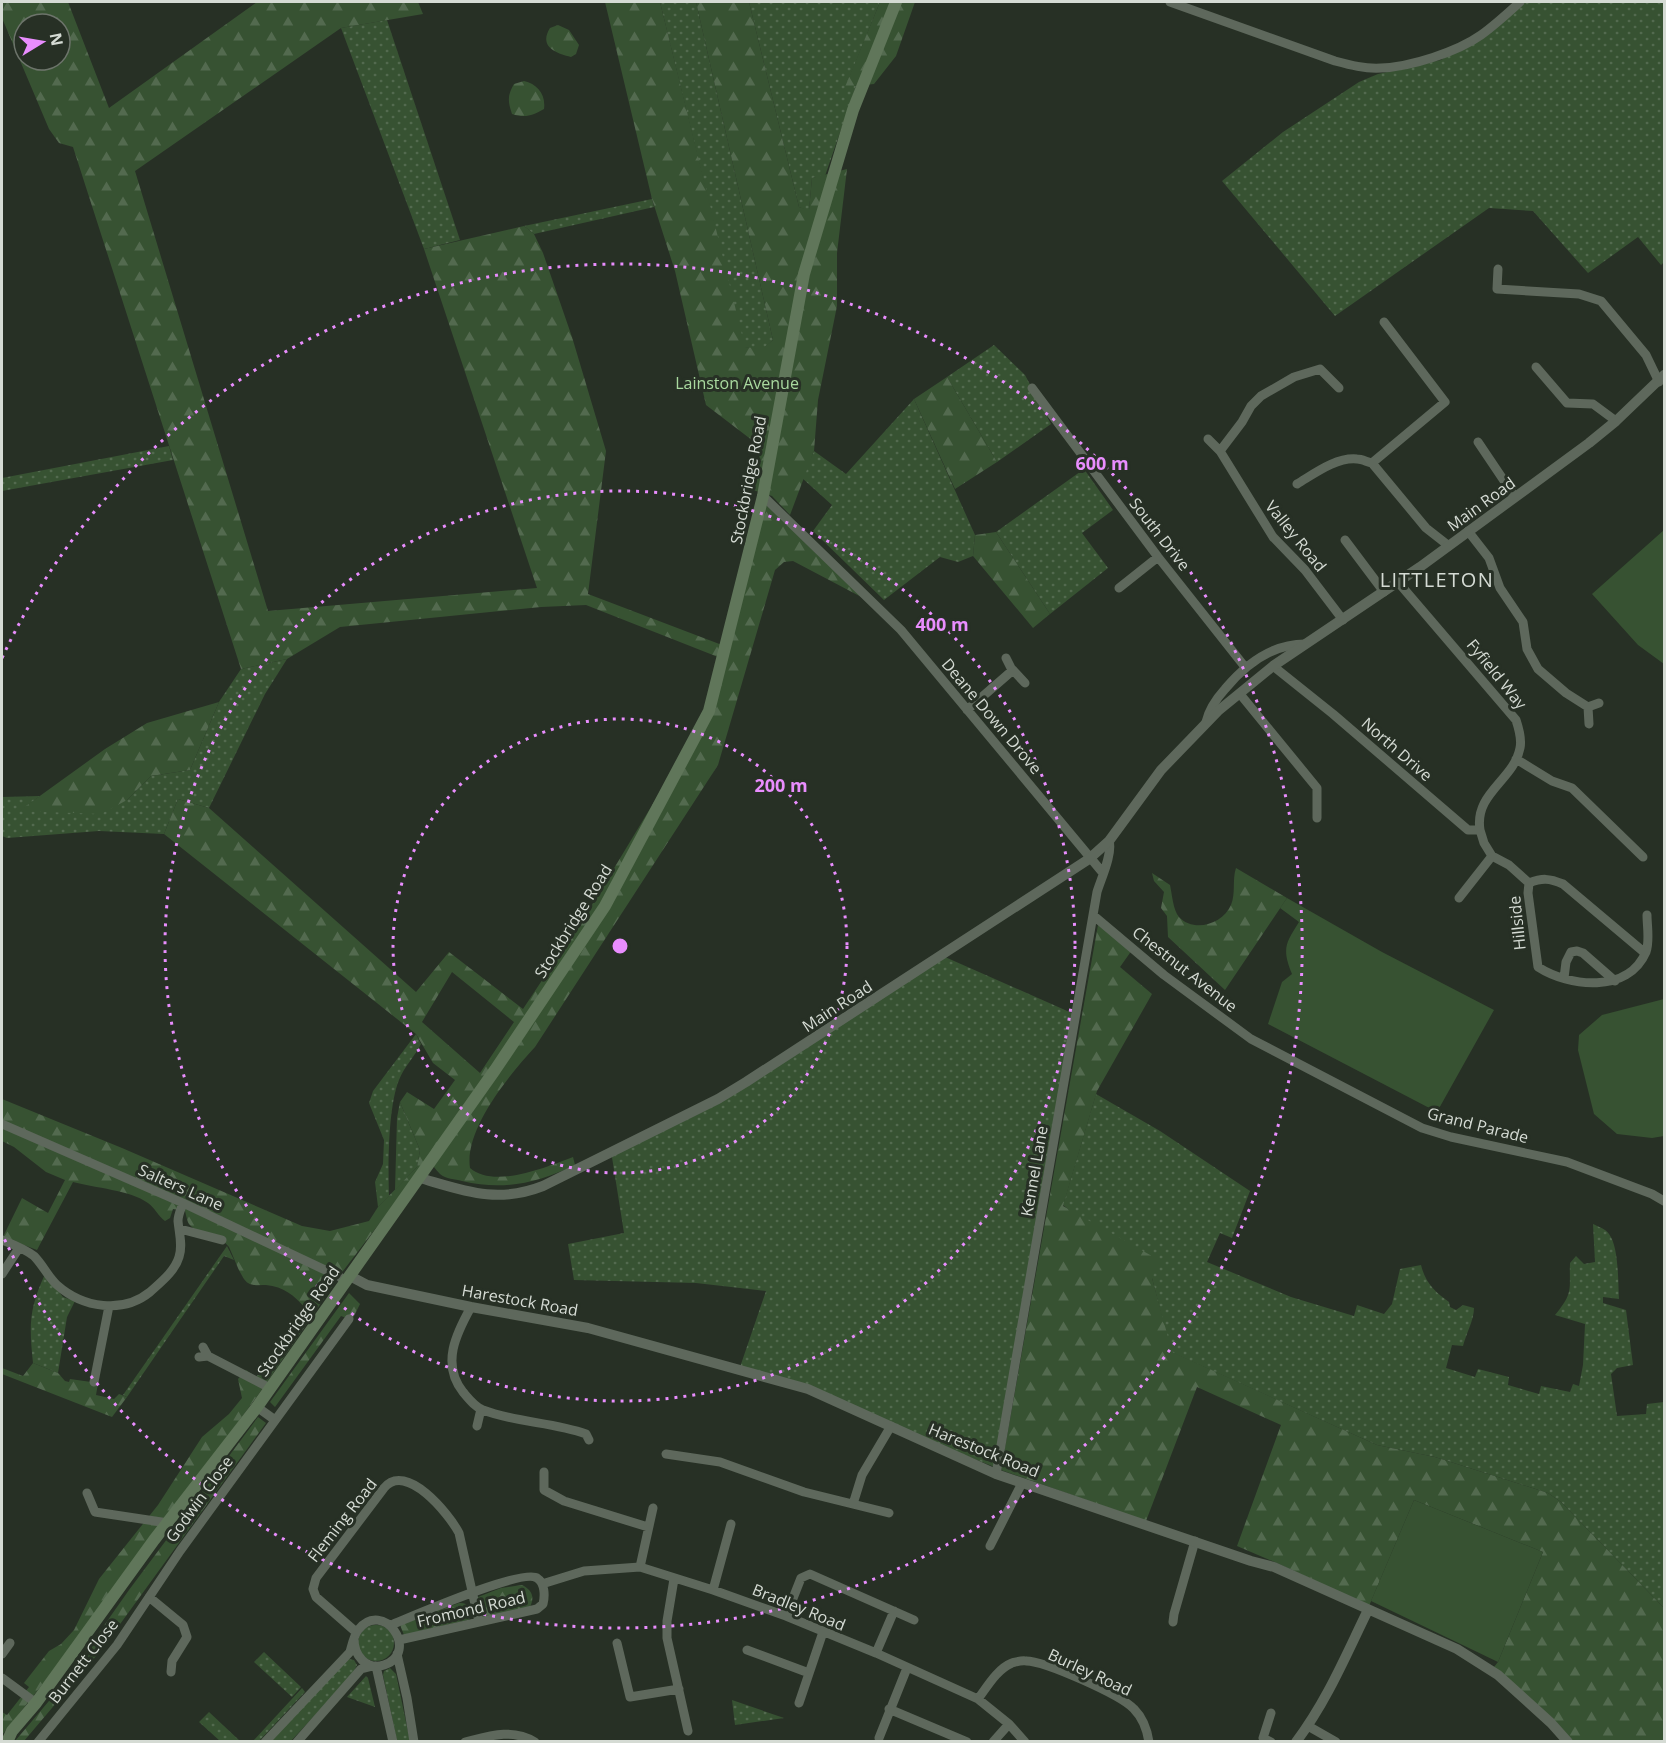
<svg xmlns="http://www.w3.org/2000/svg" width="1666" height="1743" viewBox="0 0 1666 1743" font-family="'Open Sans',sans-serif">
<style>
.grass{fill:url(#grass-dots)}
.forest{fill:url(#forest-firs);fill-rule:evenodd}
.park{fill:#375232}
.lines{fill:none;stroke-linecap:round;stroke-linejoin:round}
.minor{stroke:#5e685c;stroke-width:9}
.tertiary{stroke:#5e685c;stroke-width:10}
.secondary{stroke:#60765a;stroke-width:12}
.ring{fill:none;stroke:#e98dfe;stroke-width:3;stroke-dasharray:3 6}
.labels{text-anchor:middle;dominant-baseline:central;stroke-width:6;stroke-linejoin:round;paint-order:stroke}
.park-label{font-size:16px;fill:#a9d99f;stroke:#273025}
.street-label{font-size:16px;fill:#d5dbd4;stroke:#273025}
.quarter-label{font-size:20px;letter-spacing:1.5px;fill:#d5dbd4;stroke:#273025}
.centre{fill:#e98dfe;stroke:#273025;stroke-width:3}
.ring-label{font-size:18px;text-anchor:middle;font-weight:bold;fill:#e98dfe;stroke:#273025;stroke-width:6;stroke-linejoin:round;paint-order:stroke}
</style>
<defs>
<pattern id="grass-dots" width="8" height="8" patternUnits="userSpaceOnUse" patternTransform="scale(1.5)"><rect width="8" height="8" fill="#375232"/><path d="M2 2h.1M6 6h.1" fill="none" stroke="#536a4f" stroke-width="1.8" stroke-linecap="round"/></pattern>
<pattern id="forest-firs" width="22" height="20" patternUnits="userSpaceOnUse" patternTransform="scale(1.5)"><rect width="22" height="20" fill="#375232"/><path d="M5 1l3.5 6h-7zM16 11l3.5 6h-7z" fill="#536a4f"/></pattern>
</defs>
<rect width="100%" height="100%" fill="#273025"/>
<path class="grass" d="M660,2H696L773,340L762,350L744,347Z
M749,2H880L846,86H856L825,176L812,178L809,211L799,207Z
M1517,2H1664V262L1661,265L1638,237L1588,273L1533,211L1489,208L1335,316L1222,181L1283,132L1359,82L1378,74L1441,60L1490,27Z
M387,20L460,240L424,249L341,28Z
M652,199L654,207L534,234L524,226Z
M994,345L1025,375L1051,424L997,462L947,377Z
M914,399L975,535L973,556L958,562L940,557L884,600L813,531L832,505L802,478L814,451L846,474Z
M169,446L173,460L2,491V478Z
M1084,469L1113,510L1082,533L1108,568L1050,614L996,532Z
M287,659L265,694L209,808L178,799L164,834L99,831L7,838L2,836V797L40,796L20,811L127,800L151,776L190,770L219,702L241,669Z
M945,957L1074,1014L997,1468L891,1426L808,1389L739,1370L766,1291L696,1283L574,1280L568,1244L624,1233L611,1151L718,1099Z
M416,1034L421,1044C415,1056 404,1067 399,1080C388,1107 388,1165 389,1196L378,1207L375,1182L383,1164L384,1140L369,1103L373,1091Z
M1096,1094L1160,1131L1250,1191L1232,1238L1220,1233L1207,1262L1291,1297L1354,1316L1357,1305L1384,1314L1392,1304L1400,1269L1421,1265C1425,1282 1435,1292 1449,1302L1450,1307L1456,1310L1463,1305L1474,1308C1474,1320 1466,1334 1463,1346L1452,1345L1446,1368L1475,1377L1478,1369L1509,1377L1508,1385L1539,1394L1541,1386L1570,1392L1573,1384L1579,1386L1583,1365L1585,1324L1555,1315C1574,1292 1569,1290 1570,1263L1576,1256L1584,1264L1595,1262L1593,1224C1599,1227 1606,1229 1609,1234C1619,1247 1618,1283 1619,1299L1603,1297V1303L1626,1310L1633,1365L1617,1368L1611,1374L1617,1416L1646,1414L1647,1404L1664,1402V1608L1561,1502L1548,1493L1435,1457L1377,1445L1171,1352L1152,1278L1063,1205Z
M400,1102L420,1150L417,1167L395,1190L397,1118Z
M227,1246L234,1260L224,1256L127,1397L123,1395Z
M45,1274L63,1297L75,1301L67,1317L58,1373L33,1363C29,1325 29,1309 45,1274Z
M358 1643a18 18 0 1 1 36 0a18 18 0 1 1-36 0Z
M264,1652L301,1687L292,1697L254,1662Z
M348,1659L354,1660L357,1665L352,1675L291,1741L270,1742Z
M390,1668L396,1674L410,1741H397L383,1675L384,1671Z
M366,1676L368,1678L375,1707L347,1697Z
M302,1688L305,1692L259,1741H253Z
M732,1700L784,1718L735,1725Z
M209,1712L240,1741H220L199,1722Z"/>
<path class="forest" d="M2,2H68L109,108L257,2H418L423,14L341,28L135,171L268,611L537,588L424,249L524,226L534,234L543,253L572,337L606,451L588,594L722,645L718,657L586,605L541,607L340,627L287,659L241,669L73,147L59,143L49,129L2,18ZM24,24H60V60H24Z
M605,2H660L745,347L762,349L773,340L696,2H749L799,207L809,210L812,178L847,169L837,253V306L818,400L814,451L790,515L772,496L753,490L761,447L706,405L675,271L652,199Z
M880,2H915L896,56L874,84L845,87Z
M558,25L569,30L579,45L576,54L571,57C554,53 539,46 550,28Z
M524,81C537,84 546,94 544,109C532,116 525,118 512,114C508,102 507,96 514,84Z
M947,377L997,462L955,489L914,399Z
M762,501L867,600L793,561L784,562L775,570L718,765L535,1047C510,1074 464,1129 470,1168C494,1189 547,1167 573,1157L575,1165C537,1183 504,1191 462,1181C455,1179 446,1179 440,1174C436,1170 432,1164 428,1160L343,1271L258,1395L69,1651L2,1735V1712L7,1715L29,1687L24,1683L49,1651L61,1644L74,1630L99,1579L158,1505L202,1437L229,1414L242,1398L238,1379L246,1370L256,1377L292,1330L305,1308C294,1295 284,1287 266,1285C260,1285 253,1286 248,1283C241,1279 233,1255 229,1247C221,1235 198,1236 189,1224C187,1221 186,1214 185,1211L173,1209L170,1218L165,1221C158,1216 155,1208 148,1203C130,1190 95,1188 73,1182L37,1250L3,1237L22,1198L48,1213L65,1180L46,1172L14,1147L2,1141V1099L122,1148L302,1226L330,1231L369,1221L378,1207L417,1167L420,1150L400,1102L407,1092L434,1109L455,1080L433,1063L416,1034L164,834L178,799L209,808L416,992L449,952L523,1009L590,908L709,711ZM452,972L514,1022L480,1073L422,1022Z
M996,532L1050,614L1033,628L973,556L975,535Z
M219,702L190,770L151,776L127,800L101,814L19,811L105,749L147,723Z
M1236,868L1287,898L1225,990L1168,937L1167,916L1161,908L1164,892L1154,881L1152,873L1170,885C1172,894 1173,910 1179,917C1194,933 1223,924 1231,905C1236,893 1232,880 1236,868Z
M1098,925L1132,950L1120,967L1152,994L1097,1091L1063,1206L1159,1260L1152,1278L1172,1352L1377,1445L1435,1457L1548,1493L1561,1502L1664,1608V1741H1572L1494,1667L1498,1662L1543,1552L1414,1500L1369,1606L1277,1563L1237,1546L1281,1425L1197,1387L1146,1521L1001,1470Z
M349,1293L360,1304L352,1320L341,1316L275,1407L270,1402Z
M33,1363L58,1373L65,1381L69,1382L70,1379L98,1383L96,1395L114,1399L119,1394L127,1397L112,1417L2,1374V1368L23,1376Z
M258,1417L266,1423L102,1649L24,1741H15L60,1688L129,1590Z
M522,1585C532,1590 535,1597 530,1607L483,1618L482,1616L478,1597L501,1588Z
M459,1603C467,1602 472,1608 471,1617L468,1620L404,1635L400,1625Z"/>
<path class="park" d="M1664,530V664L1638,645L1592,594Z
M1287,898L1382,952L1494,1010L1437,1112L1268,1024L1282,982L1292,974C1282,949 1285,944 1299,922L1280,908Z
M1664,999V1136L1652,1138L1617,1134L1594,1114L1578,1050L1579,1035L1602,1015Z
M1414,1500L1543,1552L1498,1662L1371,1601Z"/>
<g class="lines">
<path class="minor" d="M1170,2L1335,61C1350,65 1365,69 1381,68C1410,67 1457,52 1481,35C1495,25 1508,13 1520,2
M1498,269L1497,289L1579,294L1601,301L1646,355L1659,382
M1384,322L1445,402L1372,463L1426,528L1449,546
M1536,367L1567,403L1593,404L1616,421
M1032,388L1158,557L1245,667
M1208,439L1220,451L1273,537L1305,570L1343,620
M1478,442L1515,497
M1220,451L1242,422L1251,406L1261,396L1294,377L1320,369L1339,388
M1297,484C1314,474 1336,457 1357,459C1362,459 1367,462 1372,463
M763,496L901,630L1103,873
M1468,531L1489,558L1500,588L1523,622L1527,649L1538,669L1566,693L1588,707L1599,703
M1345,540L1384,592
M1398,582L1516,720C1519,729 1522,739 1520,748C1514,780 1474,793 1480,830
M1119,588L1158,557
M1006,658L1011,668L1025,683
M1273,666L1333,714L1468,830H1480L1484,843L1492,856L1509,865L1529,883
M1240,694L1317,788V818
M1588,707L1589,724
M967,710L1013,670
M1206,722C1209,709 1216,699 1225,689C1245,665 1271,644 1305,644
M1516,759L1552,781L1572,788L1643,857
M1529,883L1528,893L1538,967C1569,987 1628,994 1646,952C1650,941 1647,926 1647,915
M1529,883C1542,878 1549,878 1563,884L1645,953
M1459,898L1492,856
M1094,916L1164,975L1251,1039L1422,1128L1451,1137L1567,1162L1652,1194L1664,1201
M1564,978L1566,962L1571,952L1577,951L1583,953L1615,981
M2,1124L183,1203L340,1277L345,1282
M180,1229L222,1240
M2,1240C12,1244 25,1249 34,1256C43,1265 48,1277 57,1285C83,1308 123,1314 150,1292C161,1282 175,1271 179,1257C183,1245 179,1233 178,1221C178,1215 181,1209 183,1203
M2,1274L19,1248
M471,1307C456,1334 441,1364 463,1392C469,1399 475,1407 483,1410C517,1423 553,1422 586,1434L589,1440
M208,1356L270,1388
M199,1357L208,1356L203,1347
M94,1382L109,1306
M257,1407L275,1420
M477,1426L481,1409
M666,1454L720,1462L804,1492L889,1513
M544,1472V1490L564,1501L648,1527
M996,1474L1097,892C1101,879 1113,853 1109,841
M87,1493L95,1512L168,1523
M853,1504L862,1475L891,1426
M990,1546L1022,1483
M640,1567L653,1508
M674,1579L667,1621V1638L688,1731
M542,1584L584,1571L640,1567L713,1590L786,1616L876,1653L978,1699L1009,1724L1025,1742
M713,1590L731,1524
M149,1597L183,1625L187,1637L172,1661L171,1672
M786,1616L801,1578L810,1574L914,1620
M1173,1622L1174,1614L1195,1541
M391,1625C411,1617 523,1568 537,1578C545,1583 545,1596 543,1604L537,1609L399,1640
M356,1632L316,1597L313,1589L316,1578L384,1488C406,1461 449,1514 459,1533L479,1622
M617,1643L630,1697L679,1689
M747,1650L809,1673
M876,1653L894,1611
M2,1654L10,1643
M397,1654L407,1698L414,1742
M376,1666L393,1742
M2,1678L36,1703
M978,1699C987,1687 997,1669 1012,1663C1016,1662 1022,1660 1026,1661C1045,1661 1121,1695 1134,1709C1143,1718 1147,1729 1149,1742
M799,1703L823,1632
M889,1709L967,1742
M1308,1726L1336,1742
M879,1738L907,1668
M38,1742L117,1645L180,1551L349,1319
M265,1742L350,1652C352,1645 354,1635 358,1630C383,1598 421,1652 384,1665C366,1671 354,1655 354,1639
M297,1742L361,1669L373,1666
M465,1742C489,1736 512,1728 535,1742
M993,1742L1009,1724
M1271,1742L1263,1738L1271,1713"/>
<path class="tertiary" d="M420,1178C465,1191 497,1204 543,1186L718,1099L746,1082L1089,859L1109,841L1161,770L1218,711L1273,666L1420,567L1589,443L1616,421L1664,375
M350,1276L367,1285L471,1307L588,1328L808,1389L996,1474L1251,1561L1274,1567L1457,1649L1498,1675L1551,1723L1568,1742
M1296,1742C1327,1701 1346,1655 1368,1610"/>
<path class="secondary" d="M7,1742L12,1731L36,1703L154,1540L257,1407L495,1070L605,906L709,711L763,496L804,274L853,110L896,2"/>
</g>
<g class="ring">
<circle cx="620" cy="946" r="227"/>
<circle cx="620" cy="946" r="455"/>
<path d="M2 658A682 682 0 1 1 2 1234"/>
</g>
<g class="labels">
<g class="park-label">
<text x="737" y="383">Lainston Avenue</text>
</g>
<g class="street-label">
<text transform="translate(748 480) rotate(-79)">Stockbridge Road</text>
<text transform="translate(1481 504) rotate(-36)">Main Road</text>
<text transform="translate(1160 534) rotate(52)">South Drive</text>
<text transform="translate(1296 536) rotate(51)">Valley Road</text>
<text transform="translate(1497 674) rotate(51)">Fyfield Way</text>
<text transform="translate(992 716) rotate(50)">Deane Down Drove</text>
<text transform="translate(1397 749) rotate(41)">North Drive</text>
<text transform="translate(573 921) rotate(-58)">Stockbridge Road</text>
<text transform="translate(1517 923) rotate(-96)">Hillside</text>
<text transform="translate(1185 969) rotate(38)">Chestnut Avenue</text>
<text transform="translate(837 1006) rotate(-33)">Main Road</text>
<text transform="translate(1478 1125) rotate(14)">Grand Parade</text>
<text transform="translate(1034 1171) rotate(-80)">Kennel Lane</text>
<text transform="translate(181 1187) rotate(24)">Salters Lane</text>
<text transform="translate(520 1300) rotate(10)">Harestock Road</text>
<text transform="translate(298 1321) rotate(-55)">Stockbridge Road</text>
<text transform="translate(984 1450) rotate(22)">Harestock Road</text>
<text transform="translate(199 1499) rotate(-54)">Godwin Close</text>
<text transform="translate(342 1520) rotate(-52)">Fleming Road</text>
<text transform="translate(799 1607) rotate(22)">Bradley Road</text>
<text transform="translate(471 1609) rotate(-13)">Fromond Road</text>
<text transform="translate(83 1661) rotate(-52)">Burnett Close</text>
<text transform="translate(1090 1672) rotate(25)">Burley Road</text>
</g>
<g class="quarter-label">
<text x="1437" y="579">LITTLETON</text>
</g>
</g>
<circle cx="620" cy="946" r="9" class="centre"/>
<g class="ring-label">
<text x="1102" y="470">600 m</text>
<text x="942" y="631">400 m</text>
<text x="781" y="792">200 m</text>
</g>
<rect width="1666" height="1743" fill="none" stroke="#d5dbd4" stroke-width="6"/>
<g transform="translate(42 42) rotate(79)"><circle r="28" fill="#273025" stroke="#6d746b" stroke-width="1.5"/>
<path d="M0-4.5L10 22L0 15L-10 22Z" fill="#e98dfe"/>
<text y="-9" font-size="16" font-weight="bold" text-anchor="middle" fill="#d5dbd4">N</text>
</g>
</svg>
